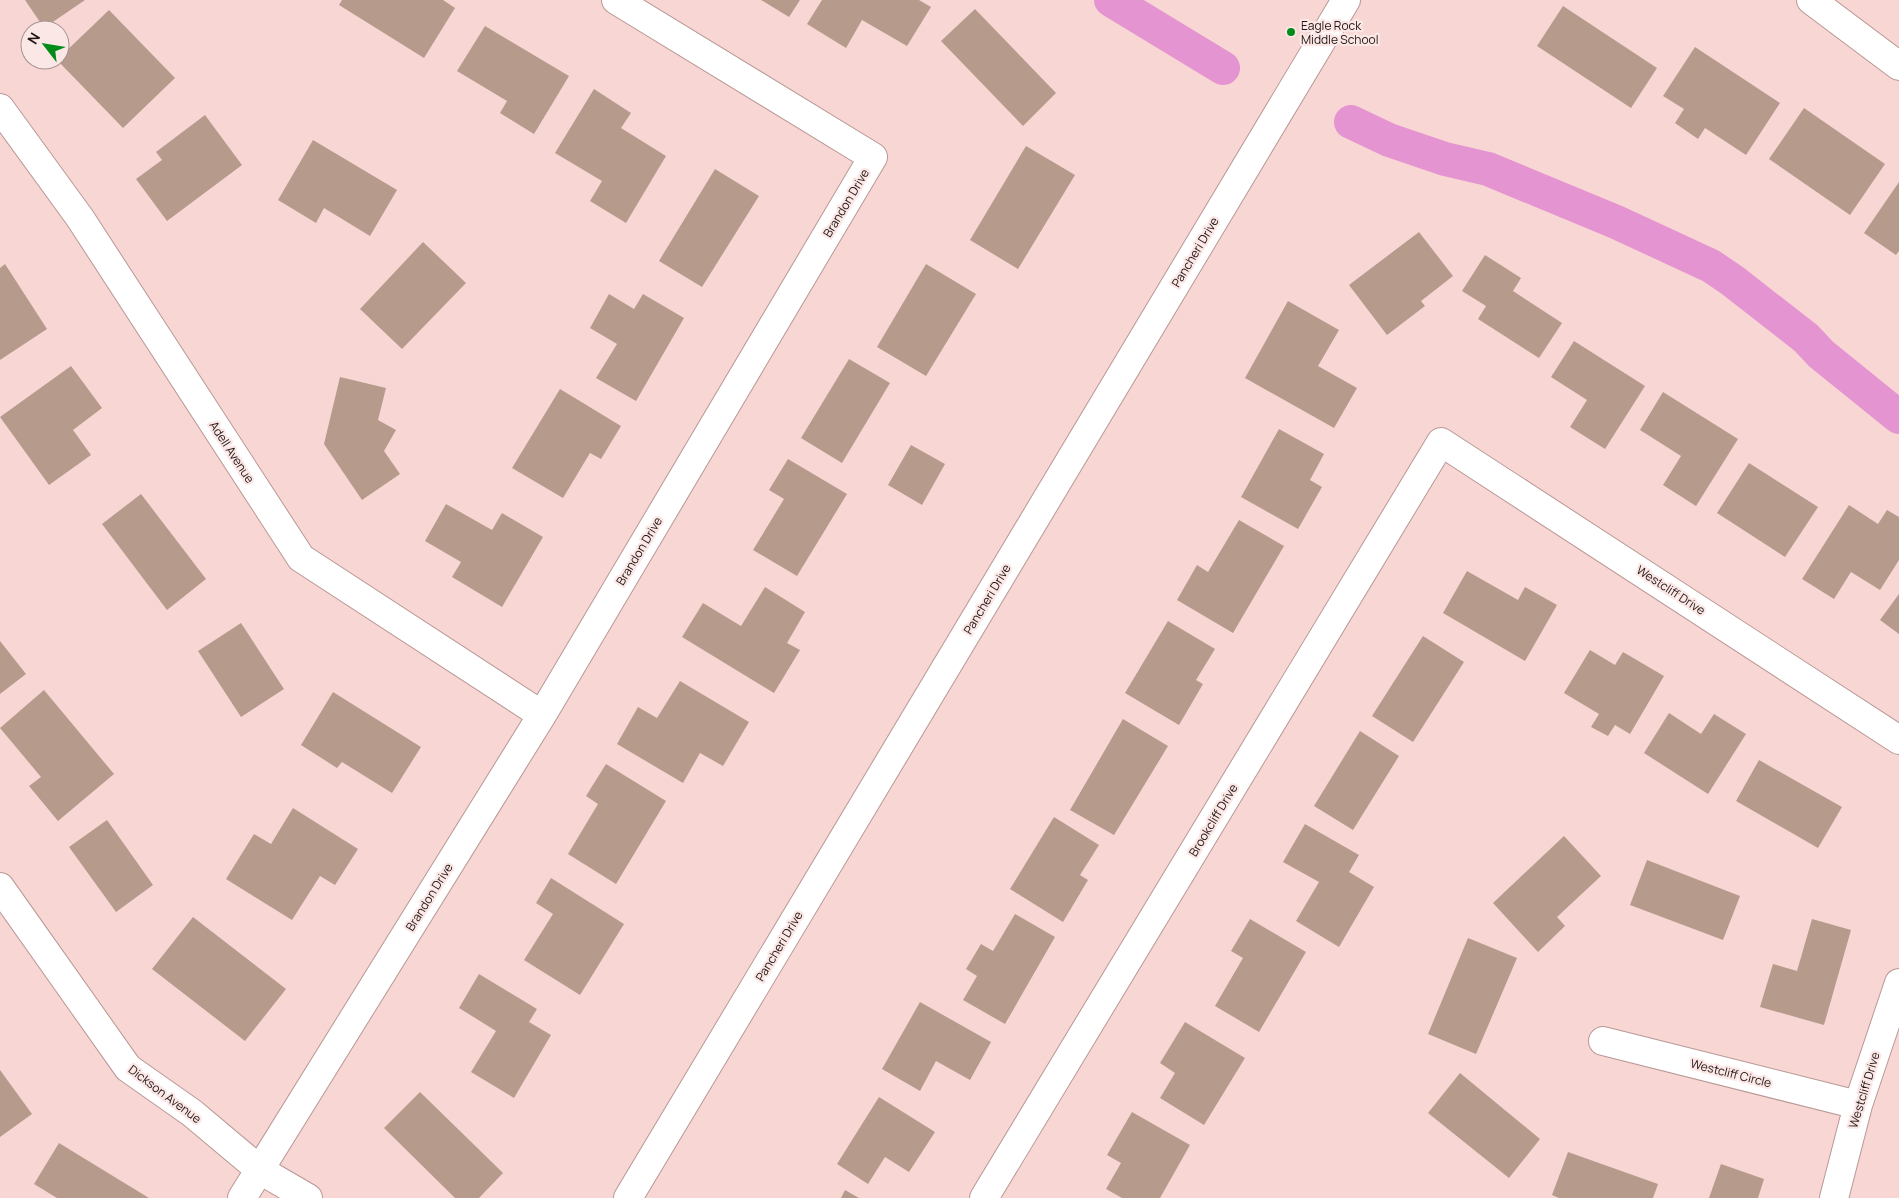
<svg xmlns="http://www.w3.org/2000/svg" width="1899" height="1198" viewBox="0 0 1899 1198" font-family="Manrope,sans-serif">
<style>
.lines{fill:none;stroke-linecap:round;stroke-linejoin:round}
.canal{stroke:#e494d0;stroke-width:34}
.building{fill:#b69b8d}
.minor-casing{stroke:#b89895;stroke-width:30}
.tertiary-casing{stroke:#b89895;stroke-width:30}
.minor{stroke:#fff;stroke-width:28}
.tertiary{stroke:#fff;stroke-width:28}
.poi-dot{fill:#018b19;stroke:#fbe7e5;stroke-width:2}
.labels{text-anchor:middle;dominant-baseline:central;stroke-width:4.5;stroke-linejoin:round;paint-order:stroke}
.poi-label{font-size:12px;fill:#211615;stroke:#fbe7e5;text-anchor:start}
.street-label{font-size:12px;fill:#211615;stroke:#fbe7e5}
</style>
<rect width="100%" height="100%" fill="#f8d6d3"/>
<g class="lines">
<path class="canal" d="M1111,0L1223,68
M1351,122L1389,140L1445,159L1488,169L1616,222L1711,266L1733,281L1806,338L1821,354L1899,417"/>
</g>
<path class="building" d="M25,0H85L44,28Z
M342,0H443L455,8L424,58L339,5Z
M761,0H800L789,17Z
M822,0H919L931,7L907,46L862,20L846,48L807,24Z
M1563,6L1657,68L1631,108L1537,46Z
M975,9L1056,93L1023,126L941,41Z
M109,10L175,78L123,128L57,60H60V57Z
M485,26L569,76L534,134L500,113L507,101L457,71Z
M1695,47L1780,103L1746,155L1705,128L1698,139L1675,123L1684,109L1663,96Z
M594,89L631,113L621,128L666,156L626,223L590,201L602,181L555,153Z
M1804,108L1885,164L1850,215L1769,159Z
M205,115L242,165L167,221L136,179L162,160L156,152Z
M313,140L397,190L370,236L324,208L316,223L278,200Z
M1026,146L1075,175L1018,269L970,240Z
M715,169L759,196L702,287L659,261Z
M1899,182V251L1896,255L1864,233Z
M1419,232L1453,276L1421,301L1425,306L1387,335L1349,285Z
M423,242L466,283L402,349L360,309Z
M1485,255L1521,278L1513,291L1562,323L1539,358L1478,319L1486,306L1462,291Z
M5,264L47,329L0,360V268Z
M926,264L976,294L926,376L877,347Z
M609,294L634,309L643,294L684,318L636,401L596,378L617,344L590,328Z
M1288,301L1339,330L1318,366L1357,388L1334,428L1245,378Z
M1574,341L1645,386L1605,449L1570,427L1587,400L1551,377Z
M849,359L890,383L842,463L801,438Z
M71,366L102,408L73,430L91,455L49,485L0,417Z
M340,377L386,388L378,420L396,430L384,451L400,474L362,500L324,444Z
M560,389L621,426L601,459L590,453L563,498L512,468Z
M1663,392L1738,439L1696,506L1663,485L1681,456L1640,430Z
M1279,429L1324,454L1310,480L1322,487L1298,529L1241,497Z
M911,445L945,464L922,505L888,485Z
M788,459L847,494L797,576L753,550L784,499L769,490Z
M1749,463L1818,507L1785,557L1717,513Z
M141,494L206,579L167,610L102,524Z
M446,504L492,530L502,513L543,537L502,607L452,577L461,562L425,541Z
M1849,505L1878,524L1887,510L1899,517V560L1880,590L1851,572L1834,599L1802,579Z
M1239,520L1284,546L1233,633L1177,600L1197,565L1208,572Z
M1467,571L1518,600L1525,587L1557,605L1525,661L1443,613Z
M765,587L805,612L787,643L800,650L774,693L682,637L703,603L741,626Z
M1899,594V634L1880,620Z
M1168,621L1215,649L1196,680L1203,684L1179,725L1125,693Z
M241,623L284,689L241,717L198,651Z
M1423,636L1464,662L1413,742L1372,716Z
M0,641L26,674L0,694Z
M1590,650L1615,665L1623,652L1664,676L1630,734L1615,725L1608,736L1591,727L1599,714L1564,693Z
M680,681L749,722L723,766L700,753L683,783L617,744L638,707L657,718Z
M44,690L114,774L58,821L29,786L41,777L0,728Z
M333,692L421,747L392,793L342,762L337,768L301,745Z
M1669,713L1701,734L1714,714L1746,734L1708,794L1644,753Z
M1123,719L1168,746L1114,835L1070,810Z
M1360,731L1399,756L1353,830L1314,806Z
M1759,760L1842,807L1818,848L1736,801Z
M606,764L666,801L616,884L568,854L598,804L586,796Z
M293,808L358,849L335,885L320,876L292,920L226,879L254,834L271,844Z
M1054,817L1099,845L1080,875L1088,880L1063,922L1010,889Z
M107,820L153,885L116,912L69,847Z
M1305,824L1359,855L1349,872L1374,887L1339,947L1296,921L1319,882L1283,862Z
M1564,836L1601,876L1557,917L1565,926L1538,952L1493,903Z
M1647,860L1740,896L1723,940L1630,905Z
M551,878L624,924L580,995L524,960L553,914L536,903Z
M1015,914L1055,937L1005,1024L963,1000L977,976L966,969L981,944L993,951Z
M193,917L286,989L245,1041L152,969Z
M1250,919L1306,952L1259,1032L1215,1006L1243,958L1231,951Z
M1812,919L1851,930L1824,1025L1760,1007L1773,964L1797,971Z
M1468,938L1517,958L1476,1054L1428,1034Z
M479,974L537,1009L529,1022L551,1035L514,1098L471,1072L496,1031L459,1008Z
M920,1002L991,1042L970,1080L936,1061L920,1091L882,1069Z
M1185,1022L1245,1058L1204,1125L1160,1098L1175,1073L1160,1063Z
M0,1070L32,1114L0,1137Z
M1460,1073L1540,1139L1509,1178L1428,1113Z
M420,1092L503,1173L479,1198H455L384,1128Z
M879,1097L935,1132L909,1172L885,1157L868,1184L837,1164Z
M1132,1112L1190,1145L1160,1198H1122L1106,1189L1121,1163L1107,1155Z
M59,1143L149,1198H57L34,1184Z
M1568,1152L1658,1184L1653,1198H1559L1552,1195Z
M1721,1164L1764,1179L1758,1198H1709Z
M845,1190L859,1198H841Z"/>
<g class="lines">
<defs>
<path id="minor" d="M1811,0L1899,66
M0,108L80,218L301,558L542,715
M0,887L128,1068L192,1113L260,1170L308,1198
M1603,1041L1858,1105
M242,1198L542,715L873,157L616,0
M984,1198L1441,442L1899,740
M1834,1198L1858,1105L1899,983"/>
<path id="tertiary" d="M628,1198L1346,0"/>
</defs>
<use href="#minor" class="minor-casing"/>
<use href="#tertiary" class="tertiary-casing"/>
<use href="#minor" class="minor"/>
<use href="#tertiary" class="tertiary"/>
</g>
<circle class="poi-dot" cx="1291" cy="32" r="5"/>
<g class="labels">
<g class="poi-label">
<text x="1301" y="25">Eagle Rock<tspan x="1301" dy="14">Middle School</tspan></text>
</g>
<g class="street-label">
<text transform="translate(846 203) rotate(-59)">Brandon Drive</text>
<text transform="translate(1195 252) rotate(-59)">Pancheri Drive</text>
<text transform="translate(232 452) rotate(57)">Adell Avenue</text>
<text transform="translate(639 551) rotate(-59)">Brandon Drive</text>
<text transform="translate(1671 590) rotate(33)">Westcliff Drive</text>
<text transform="translate(987 599) rotate(-59)">Pancheri Drive</text>
<text transform="translate(1213 820) rotate(-59)">Brookcliff Drive</text>
<text transform="translate(429 897) rotate(-58)">Brandon Drive</text>
<text transform="translate(779 946) rotate(-59)">Pancheri Drive</text>
<text transform="translate(1731 1073) rotate(14)">Westcliff Circle</text>
<text transform="translate(1864 1090) rotate(-73)">Westcliff Drive</text>
<text transform="translate(165 1094) rotate(37)">Dickson Avenue</text>
</g>
</g>
<g transform="translate(45 45) rotate(301)"><circle r="24" fill="#fbe7e5" stroke="#a49392"/>
<path d="M0-4L9 19L0 12L-9 19Z" fill="#018b19"/>
<text y="-8" font-size="14" font-weight="bold" text-anchor="middle" fill="#211615">N</text>
</g>
</svg>
